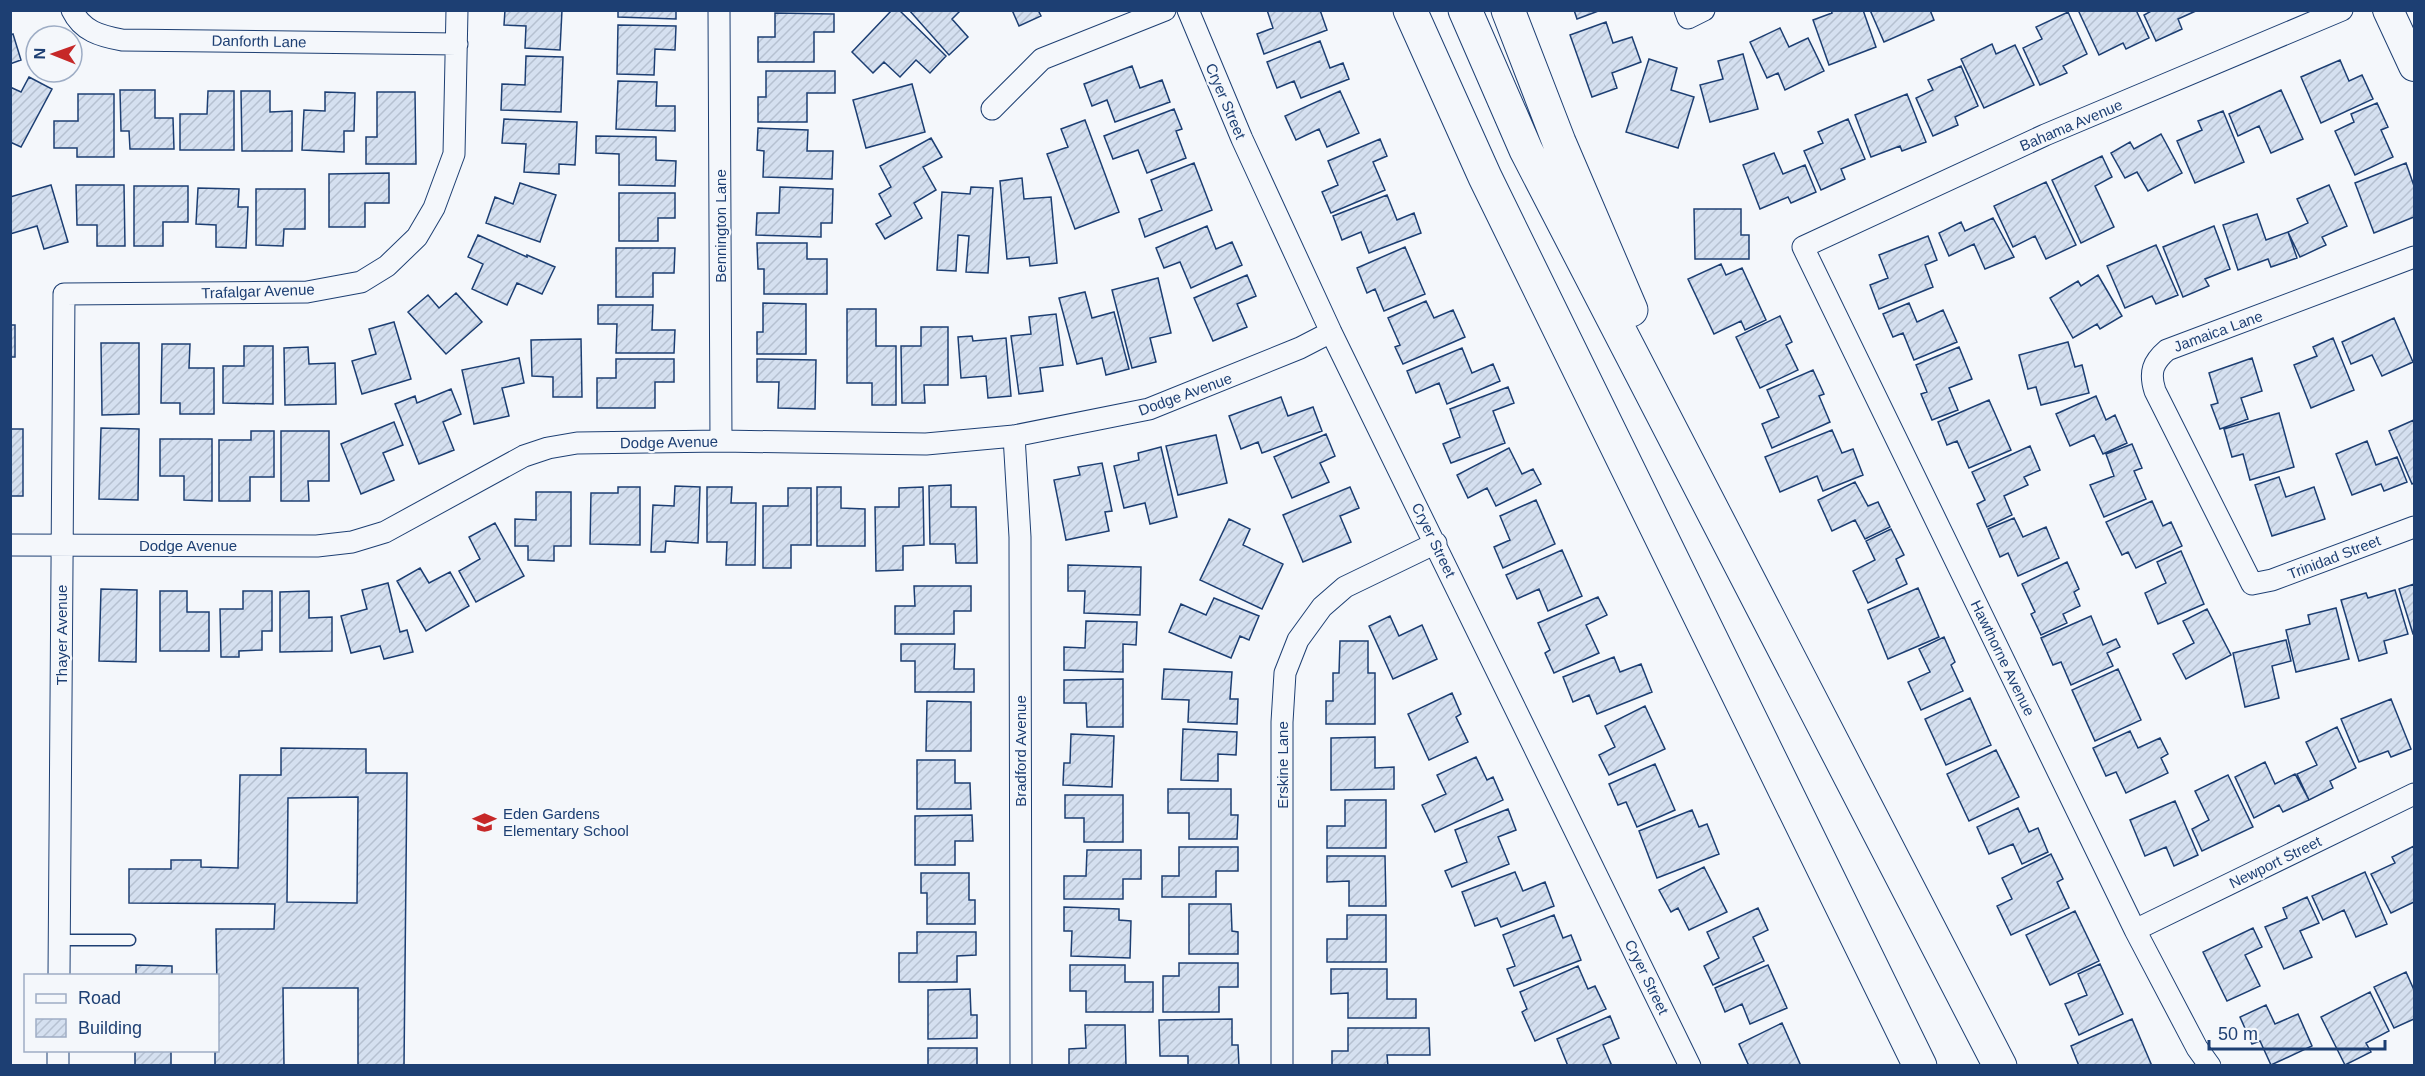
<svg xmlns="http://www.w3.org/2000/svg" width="2425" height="1076" viewBox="0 0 2425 1076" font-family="Helvetica,sans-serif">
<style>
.building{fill:url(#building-hatch);stroke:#1d3f73;stroke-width:1.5;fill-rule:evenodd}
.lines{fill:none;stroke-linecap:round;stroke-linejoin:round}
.lane-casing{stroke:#1d3f73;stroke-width:13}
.street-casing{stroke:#1d3f73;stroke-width:23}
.secondary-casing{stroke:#1d3f73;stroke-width:32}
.highway-casing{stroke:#1d3f73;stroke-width:35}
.lane{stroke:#f4f7fb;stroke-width:10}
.street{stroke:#f4f7fb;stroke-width:21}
.secondary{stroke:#f4f7fb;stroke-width:30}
.highway{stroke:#f4f7fb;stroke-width:33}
.labels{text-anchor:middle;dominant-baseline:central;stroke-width:4.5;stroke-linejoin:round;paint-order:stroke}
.street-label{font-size:15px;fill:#1d3f73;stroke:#f4f7fb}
.poi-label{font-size:15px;fill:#1d3f73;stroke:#f4f7fb;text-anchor:start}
</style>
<defs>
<pattern id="building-hatch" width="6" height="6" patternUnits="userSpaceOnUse" patternTransform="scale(1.5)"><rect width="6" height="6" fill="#d5e0f0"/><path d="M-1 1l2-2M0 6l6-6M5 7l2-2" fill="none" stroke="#b6c1d1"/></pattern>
</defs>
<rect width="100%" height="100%" fill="#f4f7fb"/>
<path class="building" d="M505,10H562L560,50L525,48L526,26L504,25Z
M618,10H676V19L618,17Z
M892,10H899L946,56L930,73L916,60L900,77L884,62L873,73L852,52Z
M909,10H961L952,19L968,37L949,55Z
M1012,10H1038L1041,16L1019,26Z
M1267,10H1320L1327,30L1264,54L1257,34L1273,28Z
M1574,10H1601L1577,19Z
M1831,10H1863L1876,47L1829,65L1813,20L1832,13Z
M1870,10H1930L1934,20L1884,42Z
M2082,10H2136L2149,38L2126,49L2123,43L2099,55L2079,12Z
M2153,10H2198L2178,19L2182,29L2156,41L2144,15Z
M2068,12L2087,54L2063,66L2067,73L2040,85L2023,48L2042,39L2036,27Z
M775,13L834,14V32H814V62H758V37H775Z
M1606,22L1613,43L1632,37L1641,62L1612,73L1617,88L1592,97L1570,35Z
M618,25L676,26L675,50L655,49L654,75L617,74Z
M1780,28L1789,47L1808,38L1824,71L1785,90L1778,73L1767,78L1750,42Z
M13,34L21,60L10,64V35Z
M1320,41L1330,68L1343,63L1349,79L1301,98L1294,81L1277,88L1267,62Z
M1992,44L1996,54L2015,45L2034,85L1984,108L1961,59Z
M1743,54L1758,109L1710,122L1700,85L1723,79L1718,61Z
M526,56L563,57L561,112L501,110L502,84L525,85Z
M1649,59L1677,68L1671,90L1694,97L1678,148L1626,132Z
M2340,60L2349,81L2362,75L2373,99L2321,123L2301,77Z
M1132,66L1140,88L1162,80L1170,102L1115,122L1107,100L1092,106L1084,84Z
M1961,66L1978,106L1955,117L1958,125L1933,136L1916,98L1933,90L1928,80Z
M766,71H835V93H807V122H758V97H766Z
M29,77L52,89L21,147L10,142V87L21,92Z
M618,81L657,82L656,106H675V131L616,129Z
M912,84L925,132L866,148L853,100Z
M120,90H155V118H173L174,149H130L129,131H121Z
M2281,90L2303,139L2271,153L2259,126L2238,136L2229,114Z
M208,91H234V150H180V114H207Z
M241,91H270V112L292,111V151H242Z
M1340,91L1359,133L1327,147L1319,129L1296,140L1285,116Z
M325,92L355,93L354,131H344V152L302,150L304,110L325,111Z
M377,92H415L416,164H366V137H377Z
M78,94H114V157H77V148H54V121H78Z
M1907,94L1926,142L1902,151L1900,146L1871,157L1855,115Z
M2377,103L2388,127L2381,130L2393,157L2355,175L2335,131L2354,122L2351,114Z
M1174,109L1182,129L1176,131L1186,158L1147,173L1138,150L1113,159L1104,136Z
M2223,111L2244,162L2195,183L2177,141L2202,130L2198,121Z
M504,119L577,122L575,165L559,164V174L524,172L526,144L502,143Z
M1848,119L1865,159L1841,169L1845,179L1821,190L1804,151L1823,143L1818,132Z
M1085,120L1119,212L1075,229L1047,154L1068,147L1061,129Z
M758,128L808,130L807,151H833L832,179L763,177L764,151L757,150Z
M2161,134L2182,173L2148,191L2137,172L2125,178L2111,153L2130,142L2134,149Z
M596,136L656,137V160L676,161L675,186L619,185V154L596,153Z
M931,138L942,157L923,167L936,190L914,203L922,218L885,239L876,224L891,216L879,194L891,187L880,166Z
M1380,139L1387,156L1373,162L1385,190L1331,213L1322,192L1338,185L1328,161Z
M1774,153L1783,174L1805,165L1816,192L1791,203L1788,197L1760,209L1743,165Z
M2102,156L2112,177L2095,186L2114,227L2081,243L2052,180Z
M1194,163L1212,210L1145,237L1139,219L1162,210L1151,180Z
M2406,163L2414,186V217L2374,233L2355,183Z
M389,173V203H365V227H329V174Z
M1022,178L1024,199L1051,197L1057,263L1030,266L1029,257L1007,259L1000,181Z
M2046,182L2076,245L2046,259L2035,236L2013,247L1994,206Z
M520,183L556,195L540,242L486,223L495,197L513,204Z
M51,185L68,242L44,249L37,226L10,234V197Z
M76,185H124L125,246H97V225H77Z
M2329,185L2347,226L2322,237L2326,245L2300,257L2288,232L2308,223L2297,199Z
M134,186H188V222H163V246H134Z
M780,187L833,189L832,223H821V237L756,235L757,213H779Z
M971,187L993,188L988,273L966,272L969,236L958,235L956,271L937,270L942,192L970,194Z
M198,188L239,189L238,207H248L246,248L216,247V225L196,224Z
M256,189H305V229H284L283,246L256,245Z
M619,193H675V218H658V241H619Z
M1387,195L1397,220L1414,213L1421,233L1369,253L1361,232L1342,240L1333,216Z
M1694,209H1741V235H1749V259H1695Z
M2257,214L2266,240L2288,232L2297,258L2271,267L2268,259L2238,270L2223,225Z
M1993,218L2014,257L1985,269L1974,244L1949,256L1939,233L1961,222L1965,231Z
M1207,226L1216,249L1232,242L1242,265L1191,288L1180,262L1164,268L1156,248Z
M2214,226L2230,269L2205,279L2209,286L2183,297L2163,247Z
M478,235L527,257V255L555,267L542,294L517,283L507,305L472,289L483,264L468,257Z
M1928,236L1937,260L1925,265L1933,287L1879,309L1870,285L1888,278L1879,255Z
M757,243H807V259H827V294H764V269H758Z
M2156,245L2178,295L2156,304L2152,296L2125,308L2107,266Z
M1405,247L1425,294L1384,311L1375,289L1367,293L1357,268Z
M616,248H675L674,273H653V297H616Z
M1721,264L1726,275L1742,268L1766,320L1745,330L1741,321L1714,334L1688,279Z
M1247,275L1256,296L1237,304L1247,327L1213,341L1194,298Z
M2098,275L2122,316L2100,329L2097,324L2073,338L2050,298L2078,281L2081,286Z
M1158,278L1171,333L1150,338L1156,362L1132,368L1112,290Z
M1085,292L1092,318L1114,312L1129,369L1106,375L1102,358L1077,364L1059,298Z
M456,293L482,322L446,354L408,312L428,295L439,308Z
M1426,301L1434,318L1453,310L1465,337L1403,364L1395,347L1400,345L1388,318Z
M763,303L806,304V354H757V332H763Z
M1909,303L1917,322L1943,310L1957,342L1914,360L1903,333L1893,337L1883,314Z
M598,305H653L652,330H675L674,353H616L617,324H598Z
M847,309H876V346H896V405H872V383H847Z
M1056,314L1063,365L1040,368L1043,391L1019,394L1011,336L1031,334L1029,317Z
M1780,316L1792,342L1786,345L1798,370L1760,388L1736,337Z
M2394,318L2413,362L2382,376L2372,355L2351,364L2342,342Z
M394,322L411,379L362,394L352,361L376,354L369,329Z
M10,325H15V357H10Z
M921,327H948V385H924L925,403H902L901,346H921Z
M972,336L973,341L1006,338L1011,396L988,398L986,376L961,378L958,337Z
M2333,338L2354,390L2311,408L2294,365L2317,356L2313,347Z
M581,339L582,397H553V377L532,376L531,340Z
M2068,342L2075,367L2082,365L2089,393L2041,405L2036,387L2028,389L2019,355Z
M101,343H139V414L102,415Z
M162,344H190L189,368H214V414H180V403H161Z
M244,346H273V404L223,403V366H244Z
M308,347L309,364L335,363L336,404L285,405L284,348Z
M1959,347L1972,379L1949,388L1958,410L1932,420L1921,394L1927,392L1916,365Z
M1462,348L1472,373L1493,364L1500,381L1447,404L1439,383L1416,393L1407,371Z
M519,358L524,383L502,388L509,416L474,424L462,370Z
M2252,358L2262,391L2241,398L2248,419L2220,429L2211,405L2218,403L2209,373Z
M616,359H674V382H655V408H597V378H616Z
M757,359L816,360L815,409L778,408L779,382H757Z
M1813,370L1824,394L1819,396L1830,422L1772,448L1762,424L1779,417L1767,390Z
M1508,387L1514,403L1493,411L1505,443L1451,463L1443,444L1460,437L1450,409Z
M451,389L461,414L443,422L454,450L419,464L395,404L415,396L417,403Z
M2096,396L2106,420L2115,415L2127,443L2103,454L2094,435L2070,446L2056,414Z
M1281,397L1288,416L1313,407L1322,431L1262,453L1258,442L1241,449L1229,416Z
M1989,400L2011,450L1969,468L1957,441L1947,445L1938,422Z
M2279,413L2294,467L2250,480L2243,454L2232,457L2224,429Z
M2414,420V483L2412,484L2389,431Z
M394,422L403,445L383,453L394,480L361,494L341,444Z
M101,428L139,429L138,500L99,499Z
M10,429H23V496H10Z
M1832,430L1842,453L1853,449L1863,475L1823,491L1817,476L1780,492L1765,457Z
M251,431H274V477H250V501H219V440H251Z
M281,431H329V481H308L309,501H281Z
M1326,434L1335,456L1320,463L1329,482L1292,498L1274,457Z
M1216,435L1227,483L1178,495L1166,446Z
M160,439H212V501L184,500V476H160Z
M2367,441L2376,465L2397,457L2407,482L2384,491L2381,484L2352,495L2336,454Z
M2132,444L2142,468L2134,471L2146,499L2104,517L2090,485L2114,476L2106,454Z
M2030,446L2040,470L2024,477L2028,485L2004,496L2012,515L1987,527L1977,504L1985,500L1972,472Z
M1161,447L1177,517L1150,524L1145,503L1124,508L1114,466L1139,460L1138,453Z
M1509,448L1522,474L1533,469L1541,484L1496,506L1487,488L1468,498L1457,475Z
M1102,463L1112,511L1105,512L1109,531L1066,540L1054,480L1080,475L1078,467Z
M2279,477L2286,497L2314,487L2325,519L2272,536L2255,485Z
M1855,482L1868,506L1878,502L1890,527L1865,539L1855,520L1832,531L1818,500Z
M951,485V507H976L977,563H956L955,544H930L929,486Z
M675,486L700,487L698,543L666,541L665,552H651L653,505L674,506Z
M618,487H640V545L590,544L591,493H618Z
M707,487H732L731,503H756L755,565H726L727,542H707Z
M817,487H841V508L865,509V546H817Z
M923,487L924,545L903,546V570L876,571L875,507H899V488Z
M1350,487L1359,508L1340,516L1351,542L1303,562L1283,515Z
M788,488H811V545H791V568H763V506H788Z
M536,492H571V546H554V561L528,560V546H515V519L536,520Z
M1536,500L1555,544L1503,568L1494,547L1510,540L1500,516Z
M2152,501L2163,526L2171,522L2182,546L2136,568L2128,552L2122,555L2106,522Z
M2014,518L2023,537L2046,527L2059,558L2018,576L2008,553L2000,557L1988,529Z
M1229,519L1250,529L1243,545L1283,564L1262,609L1200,580Z
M495,523L524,576L476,602L459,571L480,559L469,537Z
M1891,529L1904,555L1896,559L1907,584L1868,603L1853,571L1875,560L1866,541Z
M1562,550L1582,596L1548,611L1539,589L1517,599L1506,575Z
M2181,551L2204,604L2158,624L2145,593L2166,583L2157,562Z
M2067,562L2079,589L2074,592L2080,606L2063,614L2067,623L2041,635L2031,614L2035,612L2022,584Z
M1068,565L1141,567L1140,615L1084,613L1085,591H1068Z
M420,568L429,583L450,572L469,606L426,631L397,581Z
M388,583L400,632L407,630L413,652L384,659L380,646L351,653L341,616L367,609L362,590Z
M2414,584V634H2413L2399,589Z
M914,586H971V611H954V634H895V606H915Z
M1918,588L1939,637L1888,659L1868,610Z
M101,589L137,590L136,662L99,661Z
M2395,590L2408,634L2384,641L2387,653L2359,661L2341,600L2366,593L2368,598Z
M160,591H187V612H209V651H160Z
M243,591H272V631H262V650L239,651V657H221L220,609H243Z
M309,591V618L332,617V651L280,652V592Z
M1598,597L1607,615L1586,625L1599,653L1554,673L1545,653L1550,650L1538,623Z
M1214,598L1259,616L1249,640L1240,636L1231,658L1169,632L1181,604L1206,615Z
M2336,608L2349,659L2296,672L2286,630L2310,624L2308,615Z
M2207,609L2231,655L2186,679L2173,654L2194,643L2183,621Z
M1390,616L1399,636L1422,625L1437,659L1393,679L1369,626Z
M2091,616L2103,645L2116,639L2120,647L2107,653L2113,666L2071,685L2061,662L2053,665L2041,638Z
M1086,621L1137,622L1136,645L1123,644V672L1064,670V647L1085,648Z
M1944,637L1955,662L1951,665L1963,691L1921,710L1908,682L1930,672L1919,649Z
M2286,640L2291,661L2272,666L2279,698L2245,707L2233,653Z
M1340,641H1368V673H1375V724H1326V701H1333V673H1339Z
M901,644H955L954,669H974V692H915V661H901Z
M1614,657L1620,672L1641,664L1652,692L1597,714L1589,695L1573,702L1563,677Z
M1164,669L1232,672L1230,699H1238L1237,724L1188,722L1189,700L1162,699Z
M2118,669L2141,720L2095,741L2072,690Z
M1123,679V727H1087L1086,703H1064V680Z
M1452,693L1461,714L1456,717L1468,742L1429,760L1408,714Z
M1970,698L1991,745L1946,765L1925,719Z
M2391,699L2411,749L2391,757L2388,751L2359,762L2341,719Z
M927,701L971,702V751H926Z
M1645,706L1665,749L1609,775L1599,755L1615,747L1605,726Z
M2337,727L2356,768L2330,781L2333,788L2309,800L2297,774L2317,765L2306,742Z
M1183,729L1237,732L1236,755L1218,754V781L1181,780Z
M2130,731L2138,748L2160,738L2168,754L2161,758L2168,773L2126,793L2116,772L2106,776L2093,748Z
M1071,734L1114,736L1112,787L1063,785L1064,763H1070Z
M1375,737V768L1394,767V789L1331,790V738Z
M281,748L366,749V773H407L404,1066H358V988H283L284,1066H215V1050H218L216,929H274L275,904L129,903V869H171V860H201V867L238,868L240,775H281ZM358,797L357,903L287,902L288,798Z
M1996,750L2019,797L1969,821L1947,774Z
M1476,757L1487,780L1493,777L1503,800L1435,832L1422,805L1446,794L1437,775Z
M917,760H955V783H970L971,809H917Z
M2265,762L2275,784L2295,774L2309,800L2283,812L2279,805L2254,818L2235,777Z
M1655,764L1675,810L1637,827L1626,802L1618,805L1609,784Z
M2228,775L2253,827L2202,851L2192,829L2209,820L2195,791Z
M1168,789H1231V815H1238L1237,839H1189V813H1168Z
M1065,795H1123V842H1084V818H1065Z
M1345,800H1386V848H1327V826H1345Z
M2175,801L2198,855L2174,866L2166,847L2145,856L2130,820Z
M2018,808L2029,832L2038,828L2048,852L2022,864L2013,844L1989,854L1977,827Z
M1508,809L1516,830L1498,837L1509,864L1452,887L1445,871L1467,862L1455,830Z
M1692,810L1699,827L1707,824L1719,854L1657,878L1639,831Z
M972,815L973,841H955V865H915V816Z
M2414,846V902L2391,913L2371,874L2395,863L2392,857Z
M1179,847H1238V871H1216V897H1162V876H1179Z
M1087,850H1141V879H1123V899H1064V876H1086Z
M2051,854L2063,879L2057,882L2069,908L2011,935L1997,906L2012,899L2002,878Z
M1327,856H1385L1386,906H1349V881L1327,882Z
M1704,867L1727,912L1689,930L1678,908L1671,912L1659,890Z
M1515,872L1523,891L1545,882L1554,906L1501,927L1497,918L1475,926L1462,892Z
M2365,872L2387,924L2356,937L2344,910L2323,920L2312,896Z
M921,873H969V900H975V924H927V893H921Z
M2307,897L2319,923L2300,931L2312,957L2284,969L2265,927L2287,918L2283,908Z
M1189,904H1231L1232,931L1238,932V954H1189Z
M1064,907L1119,909V920L1131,921L1130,958L1071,956L1072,931H1064Z
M1758,908L1768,930L1753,937L1764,961L1713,985L1704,966L1719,958L1707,932Z
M2075,911L2099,961L2050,985L2026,935Z
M1347,915H1386V962H1327V939H1347Z
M1554,915L1563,938L1571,935L1581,960L1514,986L1507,969L1515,966L1503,935Z
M2253,928L2262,947L2245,955L2260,986L2227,1001L2203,952Z
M917,932H976V955L957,956V982H899V953H917Z
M1179,963H1238V987H1219V1012H1163V976H1179Z
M2100,964L2123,1014L2079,1035L2065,1004L2087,995L2078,974Z
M136,965L172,966V976H136Z
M1070,965H1125V982H1153V1012H1086V991H1070Z
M1768,965L1787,1008L1750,1024L1742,1004L1725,1012L1715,988Z
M1578,966L1588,989L1595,986L1606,1009L1535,1041L1522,1012L1527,1009L1520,992Z
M1331,969H1387V999H1416V1018H1348V993L1331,994Z
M2406,972L2414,990V1019L2394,1028L2374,987Z
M970,989L971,1015H977V1038L928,1039V990Z
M2370,992L2389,1031L2366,1043L2371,1052L2345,1065L2321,1017Z
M2266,1005L2275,1024L2298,1014L2312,1046L2271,1065L2260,1041L2252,1044L2240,1017Z
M1610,1016L1619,1038L1603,1045L1612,1066H1568L1557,1039Z
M1232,1019V1045H1238L1239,1066H1188V1056H1160L1159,1020Z
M2132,1019L2152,1066H2079L2071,1046Z
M1782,1023L1801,1066H1749L1739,1044Z
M1085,1025H1125L1126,1066H1069V1049L1086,1048Z
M1348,1028H1429L1430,1055H1387L1388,1066H1332V1051H1348Z
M928,1048H977V1066H928Z
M135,1050H171V1066H135Z"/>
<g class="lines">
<defs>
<path id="lane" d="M60,940H130"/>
<path id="street" d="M72,10C82,31 100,36 122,40L457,44
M719,10L721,441
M1188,10L1242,139L1331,332L1690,1066
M1685,10L1688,18L1704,10
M992,109L1042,59L1165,10
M2414,257L2167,350C2153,362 2149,372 2155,391L2252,584L2272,580L2414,527
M1014,436L1020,537L1021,1066
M10,545L317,546L352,542L385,532L524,456L548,448L577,443L721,441L926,444L1014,436L1149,409L1300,348L1331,332
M2135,930L2414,794
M59,976L64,294L307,292L361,282L387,266L417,237L434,208L454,154L457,10
M58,1066V1050
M1282,1066V722L1285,673L1298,640L1322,607L1345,587L1436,543
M2210,1066L2197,1048L2135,930L1803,247L2045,135L2342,10"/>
<path id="secondary" d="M2388,10L2414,66"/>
<path id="highway" d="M1410,10L1485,177L1920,1066
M1465,10L1526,150L2000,1066
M1508,10L1559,142L1631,310"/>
</defs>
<use href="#lane" class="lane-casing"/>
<use href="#street" class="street-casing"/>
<use href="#secondary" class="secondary-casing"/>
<use href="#highway" class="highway-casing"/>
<use href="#lane" class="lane"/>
<use href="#street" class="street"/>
<use href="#secondary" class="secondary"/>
<use href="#highway" class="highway"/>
</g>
<defs>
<symbol id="school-bare" viewBox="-9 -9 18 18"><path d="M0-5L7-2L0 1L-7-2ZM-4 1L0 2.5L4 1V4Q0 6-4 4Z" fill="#c62828" stroke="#f4f7fb" stroke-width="2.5" paint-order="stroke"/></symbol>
</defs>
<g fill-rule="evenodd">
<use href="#school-bare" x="468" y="806" width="33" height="33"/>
</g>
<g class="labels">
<g class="street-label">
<text transform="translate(259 41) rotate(1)">Danforth Lane</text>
<text transform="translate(1226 101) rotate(67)">Cryer Street</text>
<text transform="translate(2071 125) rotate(-23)">Bahama Avenue</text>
<text transform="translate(720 226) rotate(-90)">Bennington Lane</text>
<text transform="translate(258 291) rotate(-2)">Trafalgar Avenue</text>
<text transform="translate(2218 331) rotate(-20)">Jamaica Lane</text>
<text transform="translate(1185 394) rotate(-20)">Dodge Avenue</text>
<text transform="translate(669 442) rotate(-1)">Dodge Avenue</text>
<text transform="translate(1434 540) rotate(64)">Cryer Street</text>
<text x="188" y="545">Dodge Avenue</text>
<text transform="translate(2334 557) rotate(-21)">Trinidad Street</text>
<text transform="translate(61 635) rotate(-90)">Thayer Avenue</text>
<text transform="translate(2003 658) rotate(64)">Hawthorne Avenue</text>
<text transform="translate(1020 751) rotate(-90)">Bradford Avenue</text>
<text transform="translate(1282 765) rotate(-90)">Erskine Lane</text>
<text transform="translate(2275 862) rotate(-26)">Newport Street</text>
<text transform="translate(1647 977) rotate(64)">Cryer Street</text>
</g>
<g class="poi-label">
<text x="503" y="813">Eden Gardens<tspan x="503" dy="17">Elementary School</tspan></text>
</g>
</g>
<rect width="2425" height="1076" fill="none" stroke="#1d3f73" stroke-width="24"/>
<rect x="24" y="974" width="195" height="78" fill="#f4f7fb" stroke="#9eadc5" stroke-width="1.5"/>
<rect x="36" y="994" width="30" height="9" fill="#f4f7fb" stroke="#9eadc5" stroke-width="1.5"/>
<text x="78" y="1004" font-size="18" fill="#1d3f73">Road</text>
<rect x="36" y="1019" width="30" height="18" fill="url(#building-hatch)" stroke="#9eadc5" stroke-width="1.5"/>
<text x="78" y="1034" font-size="18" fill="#1d3f73">Building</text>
<g transform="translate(54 54) rotate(271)"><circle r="28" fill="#f4f7fb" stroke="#9eadc5" stroke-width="1.5"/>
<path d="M0-4.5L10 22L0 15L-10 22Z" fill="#c62828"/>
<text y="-9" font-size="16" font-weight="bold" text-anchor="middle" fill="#1d3f73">N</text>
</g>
<path d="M2209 1040v9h176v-9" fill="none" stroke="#1d3f73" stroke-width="3"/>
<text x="2218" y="1040" font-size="18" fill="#1d3f73" stroke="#f4f7fb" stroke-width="4.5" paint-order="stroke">50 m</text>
</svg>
